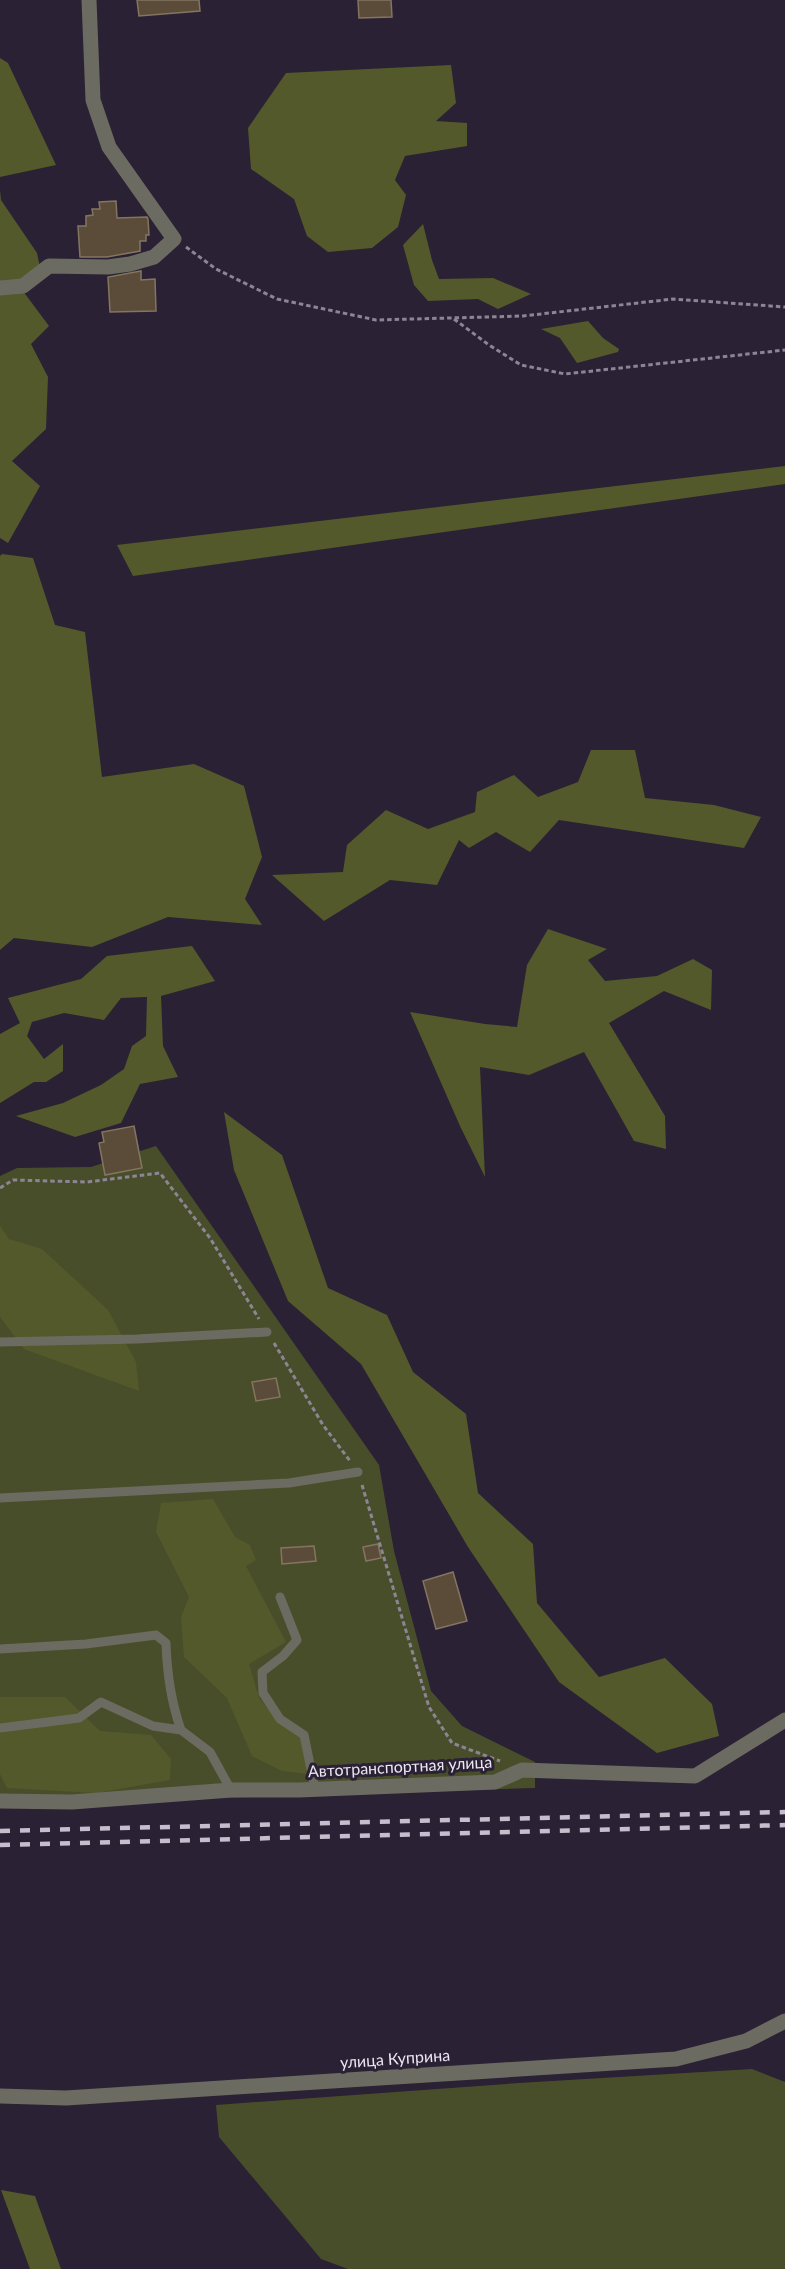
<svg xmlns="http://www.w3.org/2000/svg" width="785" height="2269" viewBox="0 0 785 2269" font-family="Lato,sans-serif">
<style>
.green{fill:#494e2a}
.forest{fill:#53592b}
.building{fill:#5a4c39;stroke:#847561;stroke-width:1.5}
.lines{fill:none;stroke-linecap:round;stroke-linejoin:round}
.path{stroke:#8c8595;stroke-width:3;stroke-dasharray:4.5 3;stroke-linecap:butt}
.service{stroke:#6c6b61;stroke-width:9}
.minor{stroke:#6c6b61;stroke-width:15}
.rail{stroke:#c5bfcd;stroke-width:4.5;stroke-dasharray:10 10;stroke-linecap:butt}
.labels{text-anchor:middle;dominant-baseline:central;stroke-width:6;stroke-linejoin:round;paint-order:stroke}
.street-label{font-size:16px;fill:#ebe6f2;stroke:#2a2134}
</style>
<rect width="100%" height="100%" fill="#2a2134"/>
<path class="green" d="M156,1146L379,1465L394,1551L431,1691L462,1726L535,1762V1788L0,1805V1176L17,1168L91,1167Z
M752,2069L785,2082V2269H348L321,2259L219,2137L216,2105L519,2083Z"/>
<path class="forest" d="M0,58L8,63L56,165L0,177Z
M451,65L456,103L436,121L467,123V146L405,156L395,180L406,195L398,227L372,248L328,252L307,236L294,199L251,169L248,128L286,73Z
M0,190L1,200L37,253L42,277L17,283L49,326L31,344L48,377L46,429L12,461L40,486L8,543L0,538Z
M423,224L432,260L439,279L493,278L531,294L498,309L478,299L428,301L414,285L403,245Z
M588,321L603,338L619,349L618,352L577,363L560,338L541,329Z
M785,466V484L133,576L117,545Z
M2,554L33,558L55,625L85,632L102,777L194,764L244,786L262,857L245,899L262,925L168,917L92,947L14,938L0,950V556Z
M591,750H635L645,798L714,805L761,817L744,848L559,820L530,852L496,832L469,848L459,840L437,885L390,880L324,921L272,875L343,872L347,845L386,810L428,829L475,812L477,792L514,775L538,797L578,782Z
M548,929L607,949L588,960L605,981L657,976L693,959L712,970L711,1010L664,991L609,1023L665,1116L666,1149L634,1141L584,1052L529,1075L480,1067L485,1177L460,1126L410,1012L485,1024L517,1027L527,965Z
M192,946L215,981L161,996L163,1046L178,1077L140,1084L121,1123L75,1137L16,1116L63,1103L101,1085L124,1069L132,1046L146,1036L147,997L121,998L104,1020L64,1013L32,1022L27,1036L44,1059L63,1044V1071L46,1082H34L0,1103V1034L20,1023L8,998L81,979L107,956Z
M224,1112L282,1155L328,1288L387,1315L413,1372L466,1414L478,1493L533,1544L537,1603L599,1677L665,1658L712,1704L719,1736L657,1753L559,1682L468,1547L361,1364L288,1301L234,1170Z
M0,1226L9,1239L42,1249L108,1310L136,1362L139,1391L24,1349L0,1317Z
M213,1499L235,1537L250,1545L256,1560L246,1566L286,1642L249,1664L259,1698L280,1722L302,1737L307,1774L282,1771L252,1756L227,1698L184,1657L181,1617L189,1597L156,1532L161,1503Z
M0,1697H65L100,1731L151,1735L171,1759L170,1780L96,1793L7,1788L0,1774Z
M1,2190L35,2196L61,2269H30Z"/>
<path class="building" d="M137,0H199L200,11L139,16Z
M358,0H391L392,17L359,18Z
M116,201L117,218L147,217L148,219L149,235H146V241H140V251L107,257H80L78,226H86V216L93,215L92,209H100L99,202Z
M141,271V280L155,279L156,311L110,312L108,277Z
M134,1126L142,1168L105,1175L99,1143L104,1142L102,1132Z
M276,1378L280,1397L256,1401L252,1382Z
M378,1544L381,1558L366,1561L363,1547Z
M314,1546L316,1561L282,1564L281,1548Z
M453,1572L467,1621L436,1629L423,1581Z"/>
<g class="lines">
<path class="path" d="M186,247L216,269L277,299L376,320L523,316L673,299L785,307
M454,319L489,345L521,365L565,374L785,350
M0,1188L13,1180L87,1182L160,1173L210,1238L259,1319
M274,1343L323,1425L350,1461
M362,1485L429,1707L452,1743L500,1761"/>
<path class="service" d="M0,1342L137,1339L267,1332
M0,1498L289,1483L358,1472
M280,1597L297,1640L283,1656L262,1672L263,1693L280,1719L304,1735L315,1789
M0,1649L86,1644L156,1635L166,1643C167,1673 171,1702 181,1730
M0,1728L79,1718L101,1702L153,1726L181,1730L210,1752L231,1790"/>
<path class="minor" d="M0,288L23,286L49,266L108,267L130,264L154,257L174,239L109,147L93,100L89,0
M0,1801L72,1802L231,1790H299L495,1782L522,1770L695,1776L785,1720
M0,2096L66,2098L676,2059L746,2041L785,2021"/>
<path class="rail" d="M0,1831L785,1812
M0,1845L785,1825"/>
</g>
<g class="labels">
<g class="street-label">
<text transform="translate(400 1766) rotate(-3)">Автотранспортная улица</text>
<text transform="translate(395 2058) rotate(-4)">улица Куприна</text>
</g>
</g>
</svg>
